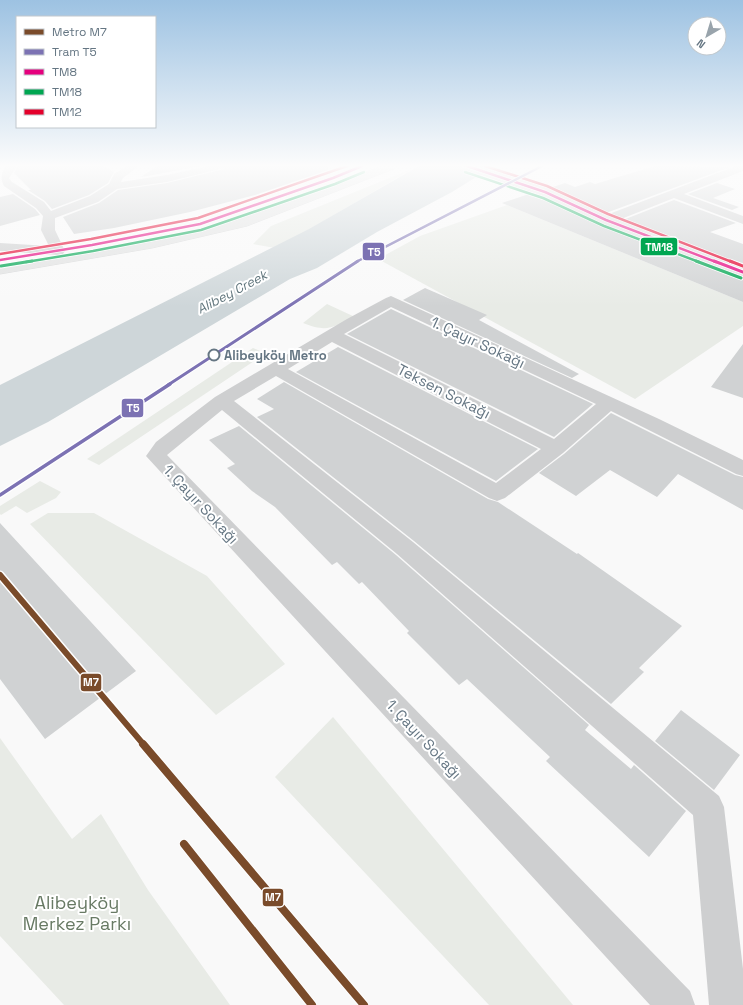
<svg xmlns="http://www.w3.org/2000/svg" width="743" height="1005" viewBox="0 0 743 1005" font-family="'Space Grotesk',sans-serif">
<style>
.green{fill:#e8ebe6}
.water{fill:#ced6d9}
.building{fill:#d0d2d3}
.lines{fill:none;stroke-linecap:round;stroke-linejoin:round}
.secondary-casing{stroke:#d5d6d7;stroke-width:1}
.primary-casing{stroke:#d5d6d7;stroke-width:1}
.street{fill:#cecfd0;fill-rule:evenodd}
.secondary{fill:#e1e2e2;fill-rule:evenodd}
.primary{fill:#e1e2e2;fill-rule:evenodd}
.bus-1-far1-casing{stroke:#fff;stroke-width:4}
.bus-1-casing{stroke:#fff;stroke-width:5}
.bus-2-far1-casing{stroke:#fff;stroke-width:4}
.bus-2-casing{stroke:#fff;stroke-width:5}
.bus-3-far1-casing{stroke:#fff;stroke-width:4}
.bus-3-casing{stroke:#fff;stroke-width:5}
.bus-1-far1{stroke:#e5007d;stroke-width:2.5}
.bus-1{stroke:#e5007d;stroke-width:3}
.bus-2-far1{stroke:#00a651;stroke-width:2.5}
.bus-2{stroke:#00a651;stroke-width:3}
.bus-3-far1{stroke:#e4002b;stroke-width:2.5}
.bus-3{stroke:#e4002b;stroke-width:3}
.tram-1-far2-casing{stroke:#fff;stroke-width:4}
.tram-1-far1-casing{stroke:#fff;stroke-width:5}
.tram-1-casing{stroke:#fff;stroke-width:6}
.tram-1-far2{stroke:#7c72b3;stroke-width:2.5}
.tram-1-far1{stroke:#7c72b3;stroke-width:3}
.tram-1{stroke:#7c72b3;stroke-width:3.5}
.metro-1-far1-casing{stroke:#fff;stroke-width:9}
.metro-1-casing{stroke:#fff;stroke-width:10}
.metro-1-far1{stroke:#7a4b2a;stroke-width:6}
.metro-1{stroke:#7a4b2a;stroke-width:8}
.stop-dot{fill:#fff;stroke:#657683;stroke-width:2}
.labels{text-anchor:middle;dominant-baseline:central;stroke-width:4;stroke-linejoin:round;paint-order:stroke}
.far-water-label{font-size:13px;font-style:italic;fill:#60757c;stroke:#fff}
.far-stop-label{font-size:13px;font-weight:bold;fill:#657683;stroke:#fff;text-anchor:start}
.street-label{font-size:15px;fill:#657683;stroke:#fff}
.near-park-label{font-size:18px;fill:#687a64;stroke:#fff}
.line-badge{stroke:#fff;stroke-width:1.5}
.badge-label{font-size:11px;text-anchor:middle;font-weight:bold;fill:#fff}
</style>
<rect width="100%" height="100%" fill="#f9f9f9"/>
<path class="green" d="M414,168L310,229L275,248L253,244L271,226Z
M507,205L743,302V326L635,399L378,259L420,236Z
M327,304L355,317C332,327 328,333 303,323Z
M253,348L266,353L99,465L87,459Z
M40,481L61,492L56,498L27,513L16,506L1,515L0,514V506Z
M48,513H94L207,576L285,664L216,715L30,524Z
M333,717L573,1005H489L275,777Z
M0,738L72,839L101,814L148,890L230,1005H64L0,936Z"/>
<path class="water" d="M419,166H494L452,192L377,232L317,268L290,279L48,422L0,446V385L309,229Z"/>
<path class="building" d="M18,166H104L114,172L108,183L89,195L52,209L45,201L28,190H31L14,173Z
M157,166H202L141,177Z
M226,166H328V170L255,195L190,212L114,228L74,234L63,217L99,203L118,190L167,183L224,169Z
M655,166L730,167L606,213L550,188L565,183L575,187L590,182L595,184Z
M717,183L735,189L713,198L739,207L732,210L688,194Z
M532,193L600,224L743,277V302L502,203Z
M13,194L35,209L40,215L0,226V197Z
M674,200L736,223L710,232L743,244V265L623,220Z
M425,288L487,315L479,320L579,374L572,378L403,300Z
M391,309L593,404L554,437L347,334Z
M743,344V398L711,387Z
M338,347L538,449L496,481L296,372Z
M284,382L488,499L498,502L577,554L578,553L682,626L639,668L644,672L611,704L414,541L257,417L274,409L257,399Z
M611,413L735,475L743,477V510L678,474L657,497L610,470L576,496L539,473L564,454Z
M239,426L396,555L589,725L585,730L631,769L634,765L686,811L649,857L546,761L550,757L467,679L459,685L407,633L409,631L362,582L359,584L337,562L332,565L275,507L252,491L227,468L235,464L209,440Z
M0,523L136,671L45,739L0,679Z
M681,710L740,755L714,790L655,741Z"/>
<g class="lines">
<defs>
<path id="secondary" d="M462,166H477L549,189L611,217L743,267V276L601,223L541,195L463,168Z"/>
<path id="primary" d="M382,166H397L396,168L247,226L152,248L0,274V266L152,240L237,220Z"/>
</defs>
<use href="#secondary" class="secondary-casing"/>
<use href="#primary" class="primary-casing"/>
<path class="street" d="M6,166H17L9,178L12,182L44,202L51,211L90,196L109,184L114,174L127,166H139L123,178L121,182L167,175L208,166H225L224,168L167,182L117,189L98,202L55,218V230L65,251L63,254L58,255L0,251V243L49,246L41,230L43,216L36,208L4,186C0,178 1,173 6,166Z
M736,166H743V171L684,194L743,216V224L674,198L611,223H601L600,220L601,217Z
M391,296L659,419L743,460V476L736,474L611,411L563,453L505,498L497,501L489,498L276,376L234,401L413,542L719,796L724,807L743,969V1005H709L693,815L397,554L222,410L167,455L690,991L695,1005H650L146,456L156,442L215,397L347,319L386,298ZM391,307L596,404L554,439L344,334ZM332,342L541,449L496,483L288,369Z"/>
<use href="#secondary" class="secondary"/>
<use href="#primary" class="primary"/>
<defs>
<path id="bus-1-far1" d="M467,166L545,192L606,220L716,262
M0,260L92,245L200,224L333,178L362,166"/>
<path id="bus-1" d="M714,261L743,272"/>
<path id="bus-2-far1" d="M465,172L543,198L604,226L699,262
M26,262L93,251L201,230L335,184L364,172"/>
<path id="bus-2" d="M696,261L741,278
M1,266L32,261"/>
<path id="bus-3-far1" d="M485,166L547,186L608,214L732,262
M0,254L91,239L198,218L347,166"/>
<path id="bus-3" d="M730,261L743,266"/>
</defs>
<use href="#bus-1-far1" class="bus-1-far1-casing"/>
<use href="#bus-1" class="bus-1-casing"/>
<use href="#bus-2-far1" class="bus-2-far1-casing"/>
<use href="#bus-2" class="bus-2-casing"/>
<use href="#bus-3-far1" class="bus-3-far1-casing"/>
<use href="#bus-3" class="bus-3-casing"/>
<use href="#bus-1-far1" class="bus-1-far1"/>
<use href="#bus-1" class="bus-1"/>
<use href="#bus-2-far1" class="bus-2-far1"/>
<use href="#bus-2" class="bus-2"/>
<use href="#bus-3-far1" class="bus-3-far1"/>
<use href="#bus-3" class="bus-3"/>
<defs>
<path id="tram-1-far2" d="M356,262L542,166"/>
<path id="tram-1-far1" d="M168,385L358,261"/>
<path id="tram-1" d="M0,495L170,384"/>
</defs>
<use href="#tram-1-far2" class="tram-1-far2-casing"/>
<use href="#tram-1-far1" class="tram-1-far1-casing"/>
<use href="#tram-1" class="tram-1-casing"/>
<use href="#tram-1-far2" class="tram-1-far2"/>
<use href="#tram-1-far1" class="tram-1-far1"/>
<use href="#tram-1" class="tram-1"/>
<defs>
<path id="metro-1-far1" d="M0,575L144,745"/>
<path id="metro-1" d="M143,744L364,1005
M184,844L312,1005"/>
</defs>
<use href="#metro-1-far1" class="metro-1-far1-casing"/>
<use href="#metro-1" class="metro-1-casing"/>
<use href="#metro-1-far1" class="metro-1-far1"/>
<use href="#metro-1" class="metro-1"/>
</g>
<linearGradient id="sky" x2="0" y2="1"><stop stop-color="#9dc2e2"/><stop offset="0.54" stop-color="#fcfcfc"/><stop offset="1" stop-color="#fcfcfc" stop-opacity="0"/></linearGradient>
<rect width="743" height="307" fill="url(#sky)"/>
<circle class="stop-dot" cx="214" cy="355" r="5.5"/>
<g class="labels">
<g class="far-water-label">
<text transform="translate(232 292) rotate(-28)">Alibey Creek</text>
</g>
<g class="far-stop-label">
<text x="224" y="355">Alibeyköy Metro</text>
</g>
<g class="street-label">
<text transform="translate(478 342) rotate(25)">1. Çayır Sokağı</text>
<text transform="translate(444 391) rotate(27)">Teksen Sokağı</text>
<text transform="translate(201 504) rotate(47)">1. Çayır Sokağı</text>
<text transform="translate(424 739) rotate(47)">1. Çayır Sokağı</text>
</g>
<g class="near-park-label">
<text x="77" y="902">Alibeyköy<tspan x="77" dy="21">Merkez Parkı</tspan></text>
</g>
</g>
<g class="line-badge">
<rect x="640" y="237" width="38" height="19" rx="4" fill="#00a651"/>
<rect x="362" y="242" width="23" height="19" rx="4" fill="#7c72b3"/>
<rect x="121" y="398" width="23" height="20" rx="4" fill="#7c72b3"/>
<rect x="80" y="673" width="22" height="19" rx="4" fill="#7a4b2a"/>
<rect x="262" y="888" width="22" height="19" rx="4" fill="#7a4b2a"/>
</g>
<g class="badge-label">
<text x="659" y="251">TM18</text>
<text x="374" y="256">T5</text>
<text x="133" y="412">T5</text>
<text x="91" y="686">M7</text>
<text x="273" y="901">M7</text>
</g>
<rect x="16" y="16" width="140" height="112" fill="#ffffff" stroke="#c1c8cd"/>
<rect x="24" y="29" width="20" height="6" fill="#7a4b2a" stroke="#c1c8cd"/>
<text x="52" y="36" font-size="12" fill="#657683">Metro M7</text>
<rect x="24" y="49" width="20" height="6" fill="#7c72b3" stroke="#c1c8cd"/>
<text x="52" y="56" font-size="12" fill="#657683">Tram T5</text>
<rect x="24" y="69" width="20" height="6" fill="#e5007d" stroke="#c1c8cd"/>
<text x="52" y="76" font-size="12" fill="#657683">TM8</text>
<rect x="24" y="89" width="20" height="6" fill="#00a651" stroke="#c1c8cd"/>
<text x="52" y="96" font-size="12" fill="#657683">TM18</text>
<rect x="24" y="109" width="20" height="6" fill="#e4002b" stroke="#c1c8cd"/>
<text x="52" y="116" font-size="12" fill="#657683">TM12</text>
<g transform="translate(707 36) rotate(218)"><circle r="19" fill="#ffffff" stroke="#c1c8cd"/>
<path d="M0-3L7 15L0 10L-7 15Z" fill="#99a4ac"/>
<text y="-6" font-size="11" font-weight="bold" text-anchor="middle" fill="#657683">N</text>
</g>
</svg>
